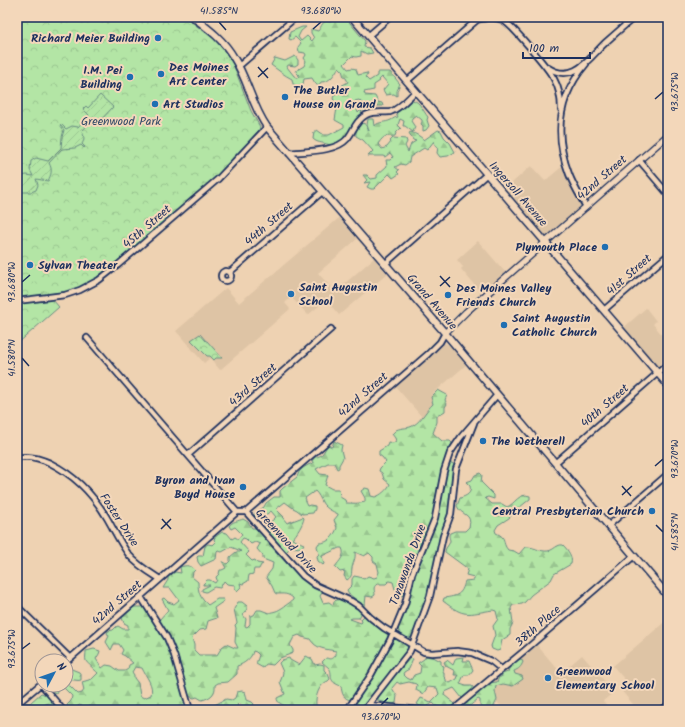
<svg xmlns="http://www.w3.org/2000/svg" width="685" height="727" viewBox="0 0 685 727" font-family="Kalam,sans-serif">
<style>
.built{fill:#dec4a5}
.forest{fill:url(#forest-firs);stroke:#678a82;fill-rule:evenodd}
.park{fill:url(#park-crowns);stroke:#678a82}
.garden{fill:url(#garden-furrows);stroke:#678a82}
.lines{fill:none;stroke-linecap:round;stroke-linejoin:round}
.minor-casing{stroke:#1b2f5e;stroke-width:8}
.tertiary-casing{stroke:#1b2f5e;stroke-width:8}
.secondary-casing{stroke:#1b2f5e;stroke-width:9}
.minor{stroke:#f3d7ba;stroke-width:4.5}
.tertiary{stroke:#f3d7ba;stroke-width:5.5}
.secondary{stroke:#f3d7ba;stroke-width:6}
.ticks{fill:none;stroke:#1b2f5e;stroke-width:1.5}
.poi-dot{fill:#1f6fb2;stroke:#f3d7ba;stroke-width:1.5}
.labels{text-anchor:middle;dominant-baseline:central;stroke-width:4;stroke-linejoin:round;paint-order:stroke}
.poi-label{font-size:12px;font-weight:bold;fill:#1b2f5e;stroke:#f3d7ba;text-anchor:start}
.park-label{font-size:12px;fill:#324a69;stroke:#f3d7ba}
.street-label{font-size:12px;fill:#1b2f5e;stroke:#f3d7ba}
.neatline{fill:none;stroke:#1b2f5e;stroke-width:1.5}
.ticks-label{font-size:10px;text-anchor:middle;fill:#1b2f5e}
</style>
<defs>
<pattern id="forest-firs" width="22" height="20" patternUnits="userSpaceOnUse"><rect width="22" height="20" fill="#b3e5a5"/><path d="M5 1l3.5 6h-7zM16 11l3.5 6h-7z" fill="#99c590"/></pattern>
<pattern id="park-crowns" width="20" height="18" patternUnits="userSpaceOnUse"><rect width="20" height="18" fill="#b3e5a5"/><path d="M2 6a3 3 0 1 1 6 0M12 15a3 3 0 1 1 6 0" fill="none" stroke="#99c590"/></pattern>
<pattern id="garden-furrows" width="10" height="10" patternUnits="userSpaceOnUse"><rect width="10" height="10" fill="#b3e5a5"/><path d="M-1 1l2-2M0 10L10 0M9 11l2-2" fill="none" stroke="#99c590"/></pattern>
</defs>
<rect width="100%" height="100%" fill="#eed2b2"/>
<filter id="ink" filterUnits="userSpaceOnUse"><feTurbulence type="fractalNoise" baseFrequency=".025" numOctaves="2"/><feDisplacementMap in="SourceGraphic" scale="8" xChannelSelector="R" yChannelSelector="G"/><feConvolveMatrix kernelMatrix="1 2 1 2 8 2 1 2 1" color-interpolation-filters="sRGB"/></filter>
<g filter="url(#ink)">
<path class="built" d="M565,164L586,207L546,242L502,192L531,166L545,181Z
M339,218L357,239L318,273L335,292L374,258L387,274L339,315L326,300L308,315L291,297L285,303L290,309L220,370L210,358L204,363L176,331L226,288L239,303Z
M478,241L505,272L481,293L461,269L463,267L457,260Z
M646,308L656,321L653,324L668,342V364L658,373L621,330Z
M445,343L449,345L466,365L431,395L438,403L422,417L395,386Z
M668,619V701L658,710H638L619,688L626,681L613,666Z
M536,644L561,673L582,655L614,692L603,701L611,710H504L484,687L499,673L504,672Z"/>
<path class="forest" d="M339,17H345L365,41L364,47L370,48L373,53L367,54L361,51V56L356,57L352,56L344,64L348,69L352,68L356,69L358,75L367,73L368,75L365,77L369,81L377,76V73L379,72H390L400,84L397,91V96L394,94L386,95L383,90L388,84L382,77L379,80L380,81L374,85V90L364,92L365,95L375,96L378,102L382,103L383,106H376L375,108L363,111L358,107L360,105L363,106V104L359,100L355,101L354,105L357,109L358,113L361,110L362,114C348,124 350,140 332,146C325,142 318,144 313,139L314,132L317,130L324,135H329L344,127V125L335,120L337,108L333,98L335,94L338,93L339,87L348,82L346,78L344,77L342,70L339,67C334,74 331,82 321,82L318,86L315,83L312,78L304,79L303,84L297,86L293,84L292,79C284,75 278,70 271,65L275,58L285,61L295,56L298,60V64L295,66L288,65L287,67L294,76L298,78L299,75L296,72L297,70L304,66L306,61L304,58L306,55L305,53L299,52L298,47L301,43L295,37L291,40L289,39L290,32L302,27H306L301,31L298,37L301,41L307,36L312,41L314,38L311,33V29L318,31C322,27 322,19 330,22L333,20L336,21Z
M412,100C420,101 423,111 428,117L427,120L429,126L426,130L423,131V126L421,124L422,122V120L416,115L412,118L411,121L415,127L413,132L405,126H403L404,121L400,119L398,125L401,128L396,133L395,136C385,137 385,134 378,144L382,149L387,147L391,142L390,141L393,138L406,139L407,142L405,146L408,152L411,144L416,141L413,140L409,133L411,132C416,134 420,136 424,140L438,130L441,131L444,137L450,143L455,152L448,156L440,157L437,153L438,147L435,145L434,141L427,150L424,148L410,157L409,162L405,165L401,164L395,167L399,170L397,172L399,174L393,178L389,174L374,189H371L367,187L370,182L364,183L367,180L363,175H367L371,179L377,178V175L387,166L386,160H390L393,157L390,153L385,157L383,156H368L373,151L363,140L356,136C355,131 359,126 362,123L365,124L369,131L367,125L368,119H373L374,126C380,121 385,123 391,120C393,119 395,117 398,117L396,113C400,108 406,102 412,100Z
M438,390L447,395L445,400L447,404L445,407V411L437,416V422L433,433L442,441H450L452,443L441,471L432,518L415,559L408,580L403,587L405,591L402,596H401L395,589L393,582L389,581L386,584H377C372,588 375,590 375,595L372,597L366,596L365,605H363L349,594L347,590L352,585V579L354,576L359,577L364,579L368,576L374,578L377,577L379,572L377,564L373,561V557L369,553L364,556L355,552C356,559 353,562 352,568C351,574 353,576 347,580L344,576L345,571L340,572L335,567C339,561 346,556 342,548H339L322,556L324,564L323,565L318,561L317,556L319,554L317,546L319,543C329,543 334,536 337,528L334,520L338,515V514C332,511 325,508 322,502C320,498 319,495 315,491L305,498L306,500L305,502L307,506L310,505L315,506V509L313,513L302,514L297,510L293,508L285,502L276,509L284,517L283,518L287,523L303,517L304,518C303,524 297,534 292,539L304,544L301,548L291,547L286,552L264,528L276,517L271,511L261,518L255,517L254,514L264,507L266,503L274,497H280V491L283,488L297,477L299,472L303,468L308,465L313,463L312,461L315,457C323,457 324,450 328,445L332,447L334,441L342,445L341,450L343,458L339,465V468L337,469L334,463H328L316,469L320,474L328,475L325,485L332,489H339L340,497L345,500L346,503C352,503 359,504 365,502V498L361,491L365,488L369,489L371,496L375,497C380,496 388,489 390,484L384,479L382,473L379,471L380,468L386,462L382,457L379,455V451L387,446L388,442L393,443L396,441L395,438L392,434L396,430C402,427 409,429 414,425C422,420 426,410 433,404L431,397Z
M452,463L455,465L452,479L449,513L425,606L413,637L408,638L401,635L398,629L407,604L415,571L438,515L447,464Z
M480,473L482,475L481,482L494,495V499L488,497L485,498L492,504H502L507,507C515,504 519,492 530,496V499L515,511L509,518L498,525L495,530L496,533C508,538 501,542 508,550L514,551L519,554L525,547C533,546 540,552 548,551C554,550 557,544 563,545C568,550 573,557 571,564L554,574L551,580L531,595L525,602L522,604L513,605L511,608L513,623L510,629V635L502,640L500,650L497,651L492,649L491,646L495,635L493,626L498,619L496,611L493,610C467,614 465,618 443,601L444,598C457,596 462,595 465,581L474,580V577L466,575L468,569L445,552C445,547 449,546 450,541C450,538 448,537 450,533L455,531H465L469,527C473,513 461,516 457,506L460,498C466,496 472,494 470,486L466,482L472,480L475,475Z
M243,519L248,522L252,528H256C276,551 295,578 323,591L320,596L323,603L329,602L333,605L334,601L340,599L352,604L362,612L359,618H352L350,619L361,623L362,622L361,619L365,615L374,624L389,634C386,651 362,685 351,700C343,699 342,693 341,686C326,681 334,674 329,668C327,666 324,664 322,662L326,658C331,659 332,660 336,655V651C325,649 316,649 310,639L302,637L299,635L294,637L290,645L293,650V653L280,658L273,665L266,664L263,668L256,664L259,655L256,652L253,651C252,658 244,664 237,666V674L228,682L218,683L215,685C216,694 210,698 202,700L197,697L194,698L188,696L174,649L159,620L168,610L162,599L164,598L168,602L174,604L179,600L170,588H163L168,580V577L175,572L181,573L180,567C186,565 191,565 195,570L193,572L192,577L198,582C198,592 200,598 208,605L217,599H223L224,601L214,608L217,618L208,621L206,629L200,630L192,638L194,645V650L199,655H217L222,647L226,644L235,648H238L235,642L236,628L235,625L237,623L234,609L238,602H242L247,606V609L243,615L246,619L245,626L247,627L250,624V616L254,615L257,610H261L269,613C271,612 273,612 276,611C280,610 289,603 293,600V598C287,593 284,594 277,594L275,593L272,586L266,577L272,569L273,563L263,559V556L257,549L260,544L255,542L251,544L246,539L243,538L240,542L249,552L246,555L252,561L255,560L257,563L263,564L261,565L259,569H254L253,574L249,575L248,581L243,584L240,583L241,587L237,591L235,588V585L227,584L224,581L220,588L214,587L206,592L202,591V589L210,585H203V584L207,580H210L215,583L217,580L216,577L219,574L220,570H222L226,568L222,561L227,564L230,561V557L236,552H240L241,551L231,547L222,552L218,551L217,552L216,559L201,566L198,562L197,557L198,556H203L205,546L208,544L213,545L216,542L214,540L215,537L222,532L227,533L232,539L235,537L238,539L242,534L235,527L231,529L229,526C232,521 239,521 243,519Z
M144,605L165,639L170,651L187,710H94L90,706L84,708L82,706L79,705L74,710H69L67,705L71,701L72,696L64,688H59L56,694L48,687V685H66V668H69L79,672L81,675V680C76,682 69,676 69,685L78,694L82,693L84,690L82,682L92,679L98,673C95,670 87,663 86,661C85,658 86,654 86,651L94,649L100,651L99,654L96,659L102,668L106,665L112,666L119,671H125L128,669L129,665L133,663L125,656L121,654L123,650L119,644H114L111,650L106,642L109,636L107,633L108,631L113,630L116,627L118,626L123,629H128V625L124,623L122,618L134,607H142ZM135,667L142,668C146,677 154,685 151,695L144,698L140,696L138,683L134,678V675L132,672Z
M395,638L398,639L407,645L408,650L405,655L369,699L363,710H349L393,639Z
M306,656L312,659L315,665L320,664L324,665V670L328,674L330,679L328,681C319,684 315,697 316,705L320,710H285V706C282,704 277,703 277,698L285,694L280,682L282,677L283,672L279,663L282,660L289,658L290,660L299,665Z
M426,656L435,658L441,661V665L444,666L443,671L444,673V677L446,679V681L450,683L457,679L458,676L457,675H454L455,671L446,666L444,662L447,660L453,665L456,658L464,657L463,661H469L473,670L469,675H464L460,684L466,686H472L474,689L462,698L454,688L445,692L444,695L455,704C449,710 439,710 433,703C428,706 423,709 417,704L421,698L431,702L439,694L437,688L428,687L423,694L416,690L417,685L416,684L409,682L400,684L397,682L392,688L397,696L396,703L393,704L378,701V696L410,658L413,659L409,669L404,672L403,674L407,678L411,680L414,675L420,673L421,666L418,663L424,659Z
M521,659L523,662C521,667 519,669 514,671L515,674L522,676L523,679L513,686L503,684L496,686L495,691L497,700L492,710H485L480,706V700L478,699L466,709H461L460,706L488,683L497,682L499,677H501L502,674L508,672C509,666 515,660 521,659Z
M242,691L245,692L246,695L247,700L252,702L254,704L251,710H249L239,703L237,705L241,710H205L226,699L232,700L235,698L237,692Z
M41,693L46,695L59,710H53L47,703L38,710H27L23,708V705L25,703H30Z"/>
<path class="park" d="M17,17H185L214,39L226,53L233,64L251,111L260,127L259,130L218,175L111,269L85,285L65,292L48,294L59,307L17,344Z
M200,334L206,341H207L222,358H216L214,360L210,356H207L191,340Z"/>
<path class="garden" d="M100,95L113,107L101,120L103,122L100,125L93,119L82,131C84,136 85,139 82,144L85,147L84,148L81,145L75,148L62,149L49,163C53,170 51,175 48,181L36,179L38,185L36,190L31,192H20L19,182L20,176L27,175L33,176L30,170L31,161L36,158L48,161L61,148L62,137L64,130L60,125L61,124L66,129L72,126L78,127L89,115L83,109L86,106L88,108Z"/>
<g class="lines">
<defs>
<path id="minor" d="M476,20C485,18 494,16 503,20C513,26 548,68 554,79C559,88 561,98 561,109
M368,36L390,17
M586,64C558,97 554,135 569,174C573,185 580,196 586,207
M239,66L296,17
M547,67C574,85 589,58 606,42C616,33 625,25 635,17
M407,81L478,19
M289,153C306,151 336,152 347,139C354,131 355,121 366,115C374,111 381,113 390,112C400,109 408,98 416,91
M639,160L668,194
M385,264L487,174
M221 276a5 5 0 1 1 10 0a5 5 0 1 1-10 0Z
M230,272L322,192
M17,301L65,295L80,290L99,280L118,265L218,179L267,127
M604,310L668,255
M87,338L237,512
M188,455L331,329
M17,458C28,455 39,458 50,463C74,475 93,494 107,518C114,530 120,543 129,555C137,565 149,572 160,579
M555,463L668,364
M246,512L303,576L315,585L351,601L359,606L371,618L384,628L424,652L432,653L457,651L472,653L491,661L501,669
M608,526L668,474
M141,597L167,638L174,655L190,710
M17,606L70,658
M66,662L237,512H246L428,354L440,342L445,333
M41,684L63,710
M17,704L42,683
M368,705L421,710
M347,710L371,675L390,640L405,604L412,574L435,518L444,471L450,453L461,437L497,395
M365,710L368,705L410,651L430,596L443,536L451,514L456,469L474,423
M453,710L524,651L634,556
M662,710L668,705"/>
<path id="tertiary" d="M445,333L466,312L668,135"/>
<path id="secondary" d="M193,17C209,29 224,40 234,58C248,80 252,106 267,127L445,333L668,596
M352,17L668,385"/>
</defs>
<use href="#minor" class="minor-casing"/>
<use href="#tertiary" class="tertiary-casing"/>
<use href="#secondary" class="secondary-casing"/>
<use href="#minor" class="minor"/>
<use href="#tertiary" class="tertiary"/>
<use href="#secondary" class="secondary"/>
</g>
</g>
<path class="ticks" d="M219,22L226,30M313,29L321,22M258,67L268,78M258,77L268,68M655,99L663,92M440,276L450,287M22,282L30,275M440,286L450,277M22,358L29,366M655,466L663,459M622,486L631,496M622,495L632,486M162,519L171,529M656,525L663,532M161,529L171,519M22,649L30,643M381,705L388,698"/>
<g class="poi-dot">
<circle cx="158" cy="38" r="4"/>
<circle cx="161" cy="74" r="4"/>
<circle cx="130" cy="77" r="4"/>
<circle cx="285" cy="97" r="4"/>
<circle cx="155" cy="104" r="4"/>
<circle cx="605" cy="247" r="4"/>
<circle cx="30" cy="265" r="4"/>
<circle cx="291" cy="294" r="4"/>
<circle cx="448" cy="295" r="4"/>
<circle cx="504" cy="325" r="4"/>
<circle cx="483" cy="441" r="4"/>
<circle cx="243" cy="487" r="4"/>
<circle cx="652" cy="511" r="4"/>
<circle cx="548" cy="678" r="4"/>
</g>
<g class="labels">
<g class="poi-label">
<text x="150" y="38" text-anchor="end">Richard Meier Building</text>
<text x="169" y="67">Des Moines<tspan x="169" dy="14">Art Center</tspan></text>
<text x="122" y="70" text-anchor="end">I.M. Pei<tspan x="122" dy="14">Building</tspan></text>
<text x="293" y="90">The Butler<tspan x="293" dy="14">House on Grand</tspan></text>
<text x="163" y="104">Art Studios</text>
<text x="597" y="247" text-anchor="end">Plymouth Place</text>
<text x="38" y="265">Sylvan Theater</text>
<text x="299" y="287">Saint Augustin<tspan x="299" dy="14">School</tspan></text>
<text x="456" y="288">Des Moines Valley<tspan x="456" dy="14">Friends Church</tspan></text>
<text x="512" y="318">Saint Augustin<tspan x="512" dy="14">Catholic Church</tspan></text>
<text x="491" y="441">The Wetherell</text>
<text x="235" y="480" text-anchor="end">Byron and Ivan<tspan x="235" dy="14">Boyd House</tspan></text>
<text x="644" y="511" text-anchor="end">Central Presbyterian Church</text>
<text x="556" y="671">Greenwood<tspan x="556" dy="14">Elementary School</tspan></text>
</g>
<g class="park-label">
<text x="121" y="121">Greenwood Park</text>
</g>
<g class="street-label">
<text transform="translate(602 178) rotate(-41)">42nd Street</text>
<text transform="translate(518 194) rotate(49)">Ingersoll Avenue</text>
<text transform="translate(269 224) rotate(-41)">44th Street</text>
<text transform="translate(147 227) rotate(-41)">45th Street</text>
<text transform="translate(629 275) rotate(-41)">41st Street</text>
<text transform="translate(432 302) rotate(49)">Grand Avenue</text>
<text transform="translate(253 385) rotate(-41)">43rd Street</text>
<text transform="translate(363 395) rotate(-41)">42nd Street</text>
<text transform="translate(605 406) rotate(-41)">40th Street</text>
<text transform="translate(119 520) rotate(57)">Foster Drive</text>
<text transform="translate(286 541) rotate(47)">Greenwood Drive</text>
<text transform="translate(408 565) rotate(-70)">Tonawanda Drive</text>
<text transform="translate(117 603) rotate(-41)">42nd Street</text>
<text transform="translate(538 626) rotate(-41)">38th Place</text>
</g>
</g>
<rect width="685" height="727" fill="none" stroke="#f3d7ba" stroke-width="44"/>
<g transform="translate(54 673) rotate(49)"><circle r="19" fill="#f3d7ba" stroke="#9d9495"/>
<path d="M0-3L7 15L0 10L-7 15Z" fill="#1f6fb2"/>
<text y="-6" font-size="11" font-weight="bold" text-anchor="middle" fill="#1b2f5e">N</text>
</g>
<path d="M523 52v6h67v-6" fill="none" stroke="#1b2f5e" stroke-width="2"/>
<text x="529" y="52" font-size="12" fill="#1b2f5e" stroke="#f3d7ba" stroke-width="3" paint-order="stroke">100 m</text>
<rect x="22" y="22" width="641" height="683" class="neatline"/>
<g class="ticks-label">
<text x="219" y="14">41.585°N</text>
<text x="321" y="14">93.680°W</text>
<text transform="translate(674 92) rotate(-90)" y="4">93.675°W</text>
<text transform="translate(11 282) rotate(-90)" y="4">93.680°W</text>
<text transform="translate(11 358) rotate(-90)" y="4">41.580°N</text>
<text transform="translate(674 459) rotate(-90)" y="4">93.670°W</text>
<text transform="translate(674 532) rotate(-90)" y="4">41.585°N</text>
<text transform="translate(11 649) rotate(-90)" y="4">93.675°W</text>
<text x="381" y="720">93.670°W</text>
</g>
</svg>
